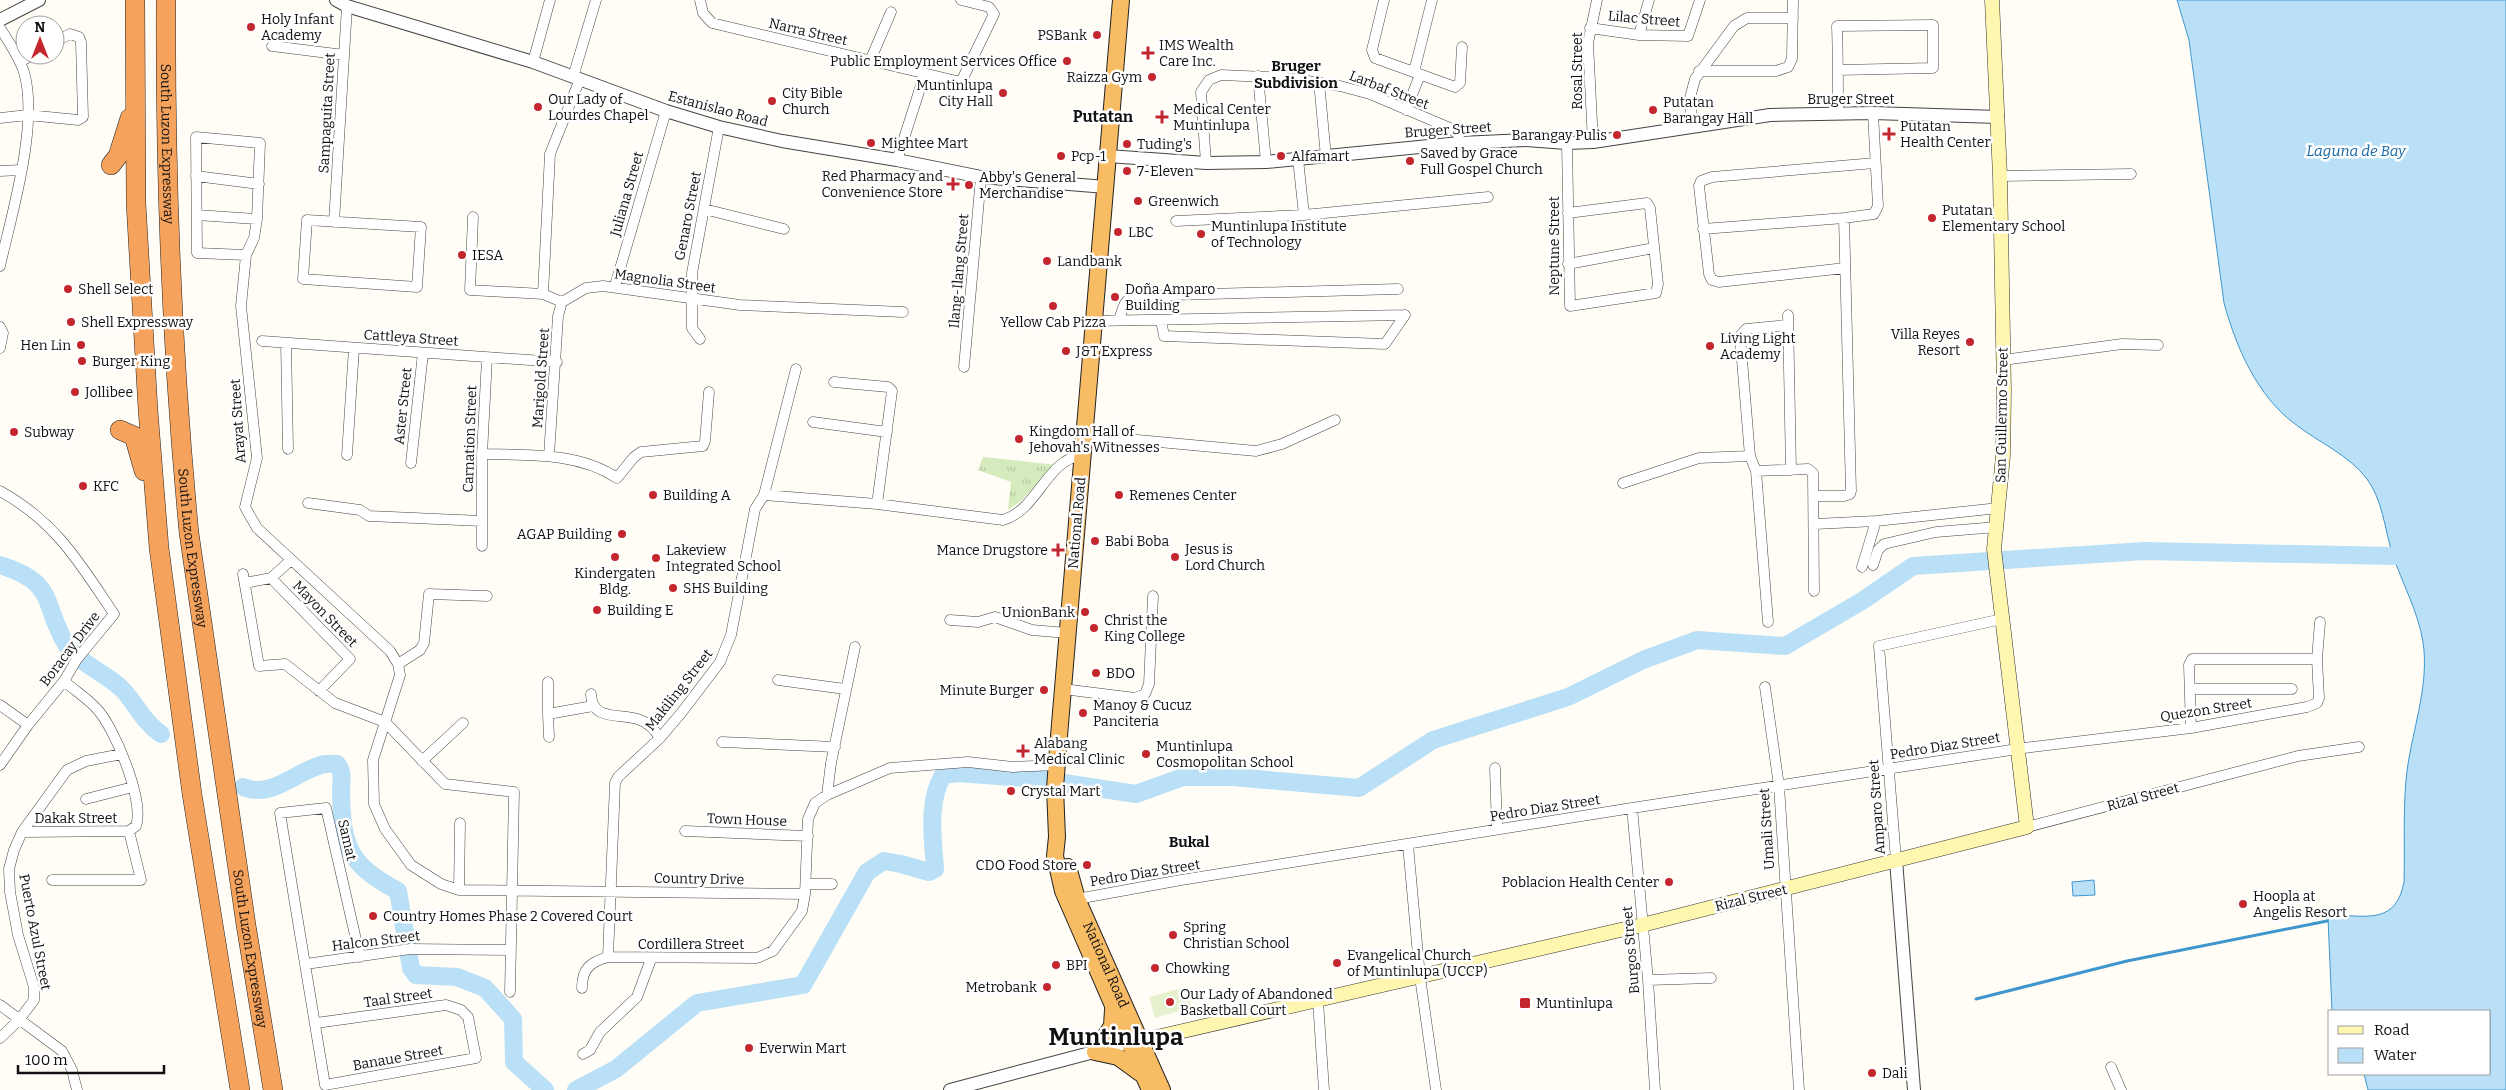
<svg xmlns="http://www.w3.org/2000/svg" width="2506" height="1090" viewBox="0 0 2506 1090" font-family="Bitter,serif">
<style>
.grass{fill:url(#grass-tufts)}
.pitch{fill:#e6f2cf}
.water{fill:#b9e0f7;stroke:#3f96cf}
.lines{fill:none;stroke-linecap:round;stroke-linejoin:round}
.stream{stroke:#3f96cf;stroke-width:3}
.river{stroke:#b9e0f7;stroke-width:18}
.minor-casing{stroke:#444;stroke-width:11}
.tertiary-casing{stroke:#444;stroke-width:14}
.secondary-casing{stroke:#333;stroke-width:15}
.trunk-casing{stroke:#222;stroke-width:18}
.motorway-casing{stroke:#222;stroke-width:20}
.minor{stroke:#fff;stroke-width:10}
.tertiary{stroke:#fff;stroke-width:12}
.secondary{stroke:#fff6b0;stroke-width:14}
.trunk{stroke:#f7bc64;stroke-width:16}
.motorway{stroke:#f5a25d;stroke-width:19}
.poi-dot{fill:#c4262e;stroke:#fff;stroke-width:2}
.labels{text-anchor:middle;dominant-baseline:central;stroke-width:5;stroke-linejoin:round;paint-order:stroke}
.poi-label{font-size:14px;fill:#111;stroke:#fff;text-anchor:start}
.street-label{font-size:14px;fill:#111;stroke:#fff}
.neighbourhood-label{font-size:15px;font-weight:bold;fill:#111;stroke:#fff}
.water-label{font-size:15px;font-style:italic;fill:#1768a6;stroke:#fff}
.quarter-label{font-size:16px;font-weight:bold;fill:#111;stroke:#fff}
.town-label{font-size:24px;font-weight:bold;fill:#111;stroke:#fff}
</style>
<defs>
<pattern id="grass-tufts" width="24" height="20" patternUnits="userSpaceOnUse" patternTransform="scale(1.25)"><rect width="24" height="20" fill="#d5ebbd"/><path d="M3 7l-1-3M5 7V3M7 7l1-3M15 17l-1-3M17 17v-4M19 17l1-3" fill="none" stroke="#b6c8a1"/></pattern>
</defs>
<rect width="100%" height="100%" fill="#fffdf5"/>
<path class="grass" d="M983,457L1057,465L1021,501L1008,510L1011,482L978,470Z"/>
<path class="pitch" d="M1186,987L1192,1007L1155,1018L1149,997Z"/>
<path class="water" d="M2177,0H2506V1090H2368L2364,1074H2490V1011H2332L2328,918L2333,915C2368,916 2396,924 2404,882C2405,849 2403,814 2406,780C2410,735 2430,688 2423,642C2418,611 2402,583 2392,553C2385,529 2382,499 2367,479C2349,455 2318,442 2295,424C2257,396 2236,347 2224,303L2189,40Z
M2094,880L2095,895L2073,896L2072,882Z"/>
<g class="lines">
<path class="stream" d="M1976,999L2127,961L2327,921"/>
<path class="river" d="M0,565C58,583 41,603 67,646C75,660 108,675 121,688C136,703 143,722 161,734
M243,787C272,799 295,772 321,765C326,763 332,764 337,764C344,773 341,780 341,792C342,847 349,865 398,891L411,968L416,975L457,977L485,988L513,1019L514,1062L545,1090
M576,1090L616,1069L697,1003L803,985L867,872L884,861L901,864L929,872L935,869C933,838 927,803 943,775L957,773L1038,779L1136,794L1183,777H1233L1359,788L1433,740L1568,697L1643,660L1697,640L1785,646L1862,601L1913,566L2144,551L2393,556"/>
<defs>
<path id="minor" d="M700,0L703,13L712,23L961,82L994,14L989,7L961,0
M1384,0L1372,50L1375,58L1455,87L1460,83L1462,47
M0,28C9,42 19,57 24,72C39,124 12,213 0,266
M1590,28L1639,35L1688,36L1700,0
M1639,35L1649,0
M272,46L344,55
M870,61L891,12
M20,62L32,55
M533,62L550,0
M1838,70L1933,68V25L1837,26C1838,55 1838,84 1838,113
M1699,71H1776L1788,67L1792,59L1793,0
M1414,72L1432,0
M1258,76L1266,162
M573,77L596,0
M1319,82L1326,157
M1406,110L1420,75
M0,118L28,115L78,120L83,117L81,42L79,37L70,34L55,42
M1691,126V94L1695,79L1734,26L1747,18H1793
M1593,142L1588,43L1597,0
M1567,143L1570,306L1656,293L1658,284L1650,208L1647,203L1568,213
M1298,159L1304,215
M897,160L925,73
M1206,163L1201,92L1209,80L1221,75L1288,78L1340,86L1370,94L1450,128L1458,134L1460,143
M0,171L21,170
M196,176L259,184
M2000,176L2131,174
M704,209L784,229
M197,215L257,219
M473,217L470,290L543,294L562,302L586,288L603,286L740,305L903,312
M307,220L421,227L417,287L303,279Z
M1176,221L1304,215L1488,197
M334,222L347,6
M1703,229L1844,218L1874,214L1878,206L1873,113
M246,255L197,253L196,137L260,143L257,219L254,238L246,255L241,306L257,458L245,507L257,528L390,651L398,664L400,675L373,760L374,804L385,829L411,865L441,884L459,890L805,894
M1568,264L1654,248
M1845,268L1719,282L1712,280L1709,274L1699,186L1701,181L1712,177L1875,163
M615,286L666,111
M543,294L550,154L580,79
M1788,315L1791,470
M1119,320C1123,309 1123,300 1135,296L1398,289
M1161,320L1164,336L1385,344L1405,315
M1094,321L1405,315
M0,327L3,333L0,348
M700,339L692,328V273L719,127
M262,341L557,362
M286,343L288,449
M2003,360L2122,344L2158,345
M964,367L981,177
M796,369L764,495L755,509L731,635L720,662L682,712L660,738L618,777L615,783L608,957L757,958L773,951L802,911L805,894L808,819L815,803L827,795L890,768L968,762L1013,767L1057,765
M834,382L888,387L892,391L877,504
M813,422L887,432
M1084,435L1256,451L1282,444L1335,420
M482,454C528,455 578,452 617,478L634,457L641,452L703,446L705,441L709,392
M347,455L354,348
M549,456L558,316L562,302
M411,463L423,353
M1756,471L1808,469L1813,473L1814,591
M1623,483L1699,458L1750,456
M0,491C56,522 79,562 114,614L77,659L64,681L28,725L0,765
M764,495L877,504L1003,520C1038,510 1046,460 1082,455
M1815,496H1844L1850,494L1851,491L1844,218
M308,503L360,510L369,516L482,521
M1815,524L1876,521L1999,508
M482,546V454L487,358
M1873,565L1878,550L1884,544L1936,532L1997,527
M1862,567L1876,521
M243,574L259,666L285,664L335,703L385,722L445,784L514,792L510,992
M271,578L350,659L319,691
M245,583L271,578L290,561
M950,620L978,622L995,617L1032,630L1067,633
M1768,622L1756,471L1750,456L1740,336L1746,329L1788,325
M398,664L420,650L424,643L429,594L487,596
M778,680L845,689
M548,682V714L593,706
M1765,687L1779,786L1799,1090
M1063,689L1135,698L1145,694L1149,684L1153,596
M2190,689H2292
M591,694C592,723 622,712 640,720C649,723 655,730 660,738
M0,705L28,725
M548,714L549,737
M2191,728L2189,665L2192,659H2317
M722,742L835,747
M422,761L463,723
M1495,768L1497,829
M827,795L831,763L855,647
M86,799L133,787
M1632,808L1648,980L1655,1090
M2027,827L2298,756L2359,747
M685,831L808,836
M22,832L129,831
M1408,845L1420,977L1436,1090
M1896,860L1879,646L2002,619
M52,880H141L129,831L136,826C145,801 114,726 96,708C87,698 74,690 64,681
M806,884H832
M459,890L460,823
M1077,899L1181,880L1632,808L2024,748L2191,728L2307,707L2317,703L2319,698L2317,659L2320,622
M306,964L410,949L509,950
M1648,980L1711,978
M582,988C582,969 590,962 608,957
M1318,1001L1324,1090
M0,1005L62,1051L72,1070L77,1090
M316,1023L446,1005L461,1010L468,1017L476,1058L325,1085L280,813L326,808L360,957
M0,1038L19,1020L34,1000V987L18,935L10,892L9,869L14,850L22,832L67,770L86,761L122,754
M583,1054L590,1050L600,1032L637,997L651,959
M2111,1067L2121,1090"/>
<path id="tertiary" d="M336,0L347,6L533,62L666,111L719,127L782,141L897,160L981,177L1106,187
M0,20L39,0
M1108,156L1206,163L1266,162L1460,143L1526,140L1567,143L1593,142L1770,115L1873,113L1998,117
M1896,860L1914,1090
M950,1090L1128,1043"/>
<path id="secondary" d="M1131,1043L1642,925L2027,827L1994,549L2003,456L2004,391L2000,176L1992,0"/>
<g id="trunk">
<path d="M1121,0L1059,736L1055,788L1057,837L1055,856L1063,891L1150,1090"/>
<path id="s1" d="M1068,867L1077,899L1162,1090"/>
<path d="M1113,1010L1112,1026L1095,1052L1118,1057L1140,1073"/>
</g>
<g id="motorway">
<path d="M135,0L136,203L148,410L159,548L192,794L240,1090"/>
<path id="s2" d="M166,0C165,177 172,356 189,533L246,925L273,1090"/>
<path d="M111,165L118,156L130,118"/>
<path d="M120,430L134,436L144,471"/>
</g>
</defs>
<use href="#minor" class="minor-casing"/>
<use href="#tertiary" class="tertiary-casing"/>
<use href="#secondary" class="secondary-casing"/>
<use href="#trunk" class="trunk-casing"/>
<use href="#motorway" class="motorway-casing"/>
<use href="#minor" class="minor"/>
<use href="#tertiary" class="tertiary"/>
<use href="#secondary" class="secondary"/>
<use href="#trunk" class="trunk"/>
<use href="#motorway" class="motorway"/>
</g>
<g class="poi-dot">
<circle cx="251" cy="27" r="5"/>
<circle cx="1097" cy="35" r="5"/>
<path d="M1145.5 45.5h5v5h5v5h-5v5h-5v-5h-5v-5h5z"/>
<circle cx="1067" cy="61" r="5"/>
<circle cx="1152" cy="77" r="5"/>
<circle cx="1003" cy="93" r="5"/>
<circle cx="772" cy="101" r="5"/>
<circle cx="538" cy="107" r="5"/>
<circle cx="1653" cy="110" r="5"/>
<path d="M1159.5 109.5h5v5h5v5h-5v5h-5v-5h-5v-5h5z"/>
<path d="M1886.5 126.5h5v5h5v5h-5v5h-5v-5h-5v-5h5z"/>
<circle cx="1617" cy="135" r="5"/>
<circle cx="871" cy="143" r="5"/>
<circle cx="1127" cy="144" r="5"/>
<circle cx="1061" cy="156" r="5"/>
<circle cx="1281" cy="156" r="5"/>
<circle cx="1410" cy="161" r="5"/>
<circle cx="1127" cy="171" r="5"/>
<path d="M950.5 176.5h5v5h5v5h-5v5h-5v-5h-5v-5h5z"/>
<circle cx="969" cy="185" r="5"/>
<circle cx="1138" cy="201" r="5"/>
<circle cx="1932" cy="218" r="5"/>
<circle cx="1118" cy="232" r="5"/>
<circle cx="1201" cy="234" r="5"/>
<circle cx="462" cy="255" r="5"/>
<circle cx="1047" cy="261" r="5"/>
<circle cx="68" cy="289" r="5"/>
<circle cx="1115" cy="297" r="5"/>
<circle cx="1053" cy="306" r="5"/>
<circle cx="71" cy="322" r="5"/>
<circle cx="1970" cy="342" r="5"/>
<circle cx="81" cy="345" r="5"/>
<circle cx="1710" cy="346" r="5"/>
<circle cx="1066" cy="351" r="5"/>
<circle cx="82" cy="361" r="5"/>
<circle cx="75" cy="392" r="5"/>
<circle cx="14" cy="432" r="5"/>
<circle cx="1019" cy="439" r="5"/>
<circle cx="83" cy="486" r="5"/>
<circle cx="653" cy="495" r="5"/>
<circle cx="1119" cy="495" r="5"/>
<circle cx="622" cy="534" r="5"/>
<circle cx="1095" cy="541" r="5"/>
<path d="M1055.5 542.5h5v5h5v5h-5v5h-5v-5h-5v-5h5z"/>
<circle cx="615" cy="557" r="5"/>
<circle cx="1175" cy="557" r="5"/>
<circle cx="656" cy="558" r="5"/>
<circle cx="673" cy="588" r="5"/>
<circle cx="597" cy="610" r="5"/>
<circle cx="1085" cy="612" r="5"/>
<circle cx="1094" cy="628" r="5"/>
<circle cx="1096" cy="673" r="5"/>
<circle cx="1044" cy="690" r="5"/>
<circle cx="1083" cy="713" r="5"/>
<path d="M1020.5 743.5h5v5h5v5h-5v5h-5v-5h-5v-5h5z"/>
<circle cx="1146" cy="754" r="5"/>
<circle cx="1011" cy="791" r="5"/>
<circle cx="1087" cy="865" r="5"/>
<circle cx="1669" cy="882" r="5"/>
<circle cx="2243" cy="904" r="5"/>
<circle cx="373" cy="916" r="5"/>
<circle cx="1173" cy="935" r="5"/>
<circle cx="1337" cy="963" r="5"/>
<circle cx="1056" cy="965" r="5"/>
<circle cx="1155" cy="968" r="5"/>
<circle cx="1047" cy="987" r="5"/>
<circle cx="1170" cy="1002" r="5"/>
<rect x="1519" y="997" width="12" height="12" rx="2.5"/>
<circle cx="749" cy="1048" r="5"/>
<circle cx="1872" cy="1073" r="5"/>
</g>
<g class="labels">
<g class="poi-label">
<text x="261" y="19">Holy Infant<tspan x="261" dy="16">Academy</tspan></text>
<text x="1087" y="35" text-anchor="end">PSBank</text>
<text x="1159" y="45">IMS Wealth<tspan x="1159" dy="16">Care Inc.</tspan></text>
<text x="1057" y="61" text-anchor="end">Public Employment Services Office</text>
<text x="1142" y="77" text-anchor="end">Raizza Gym</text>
<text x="993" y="85" text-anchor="end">Muntinlupa<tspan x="993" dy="16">City Hall</tspan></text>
<text x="782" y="93">City Bible<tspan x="782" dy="16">Church</tspan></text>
<text x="548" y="99">Our Lady of<tspan x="548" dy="16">Lourdes Chapel</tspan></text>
<text x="1663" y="102">Putatan<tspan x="1663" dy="16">Barangay Hall</tspan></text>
<text x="1173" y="109">Medical Center<tspan x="1173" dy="16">Muntinlupa</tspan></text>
<text x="1900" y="126">Putatan<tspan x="1900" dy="16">Health Center</tspan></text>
<text x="1607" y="135" text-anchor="end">Barangay Pulis</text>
<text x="881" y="143">Mightee Mart</text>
<text x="1137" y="144">Tuding's</text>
<text x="1420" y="153">Saved by Grace<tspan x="1420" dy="16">Full Gospel Church</tspan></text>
<text x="1071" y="156">Pcp-1</text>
<text x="1291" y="156">Alfamart</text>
<text x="1137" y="171">7-Eleven</text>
<text x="943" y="176" text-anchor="end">Red Pharmacy and<tspan x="943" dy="16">Convenience Store</tspan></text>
<text x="979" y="177">Abby's General<tspan x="979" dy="16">Merchandise</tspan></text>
<text x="1148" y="201">Greenwich</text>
<text x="1942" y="210">Putatan<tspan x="1942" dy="16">Elementary School</tspan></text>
<text x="1211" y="226">Muntinlupa Institute<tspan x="1211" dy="16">of Technology</tspan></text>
<text x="1128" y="232">LBC</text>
<text x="472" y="255">IESA</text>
<text x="1057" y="261">Landbank</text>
<text x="78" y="289">Shell Select</text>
<text x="1125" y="289">Doña Amparo<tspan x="1125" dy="16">Building</tspan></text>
<text x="81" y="322">Shell Expressway</text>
<text x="1053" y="322" text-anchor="middle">Yellow Cab Pizza</text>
<text x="1960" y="334" text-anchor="end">Villa Reyes<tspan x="1960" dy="16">Resort</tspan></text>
<text x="1720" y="338">Living Light<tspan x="1720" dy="16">Academy</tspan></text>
<text x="71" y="345" text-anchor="end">Hen Lin</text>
<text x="1076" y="351">J&amp;T Express</text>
<text x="92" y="361">Burger King</text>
<text x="85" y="392">Jollibee</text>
<text x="1029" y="431">Kingdom Hall of<tspan x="1029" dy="16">Jehovah's Witnesses</tspan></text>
<text x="24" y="432">Subway</text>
<text x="93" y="486">KFC</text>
<text x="663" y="495">Building A</text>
<text x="1129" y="495">Remenes Center</text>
<text x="612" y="534" text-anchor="end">AGAP Building</text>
<text x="1105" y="541">Babi Boba</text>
<text x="1185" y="549">Jesus is<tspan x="1185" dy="16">Lord Church</tspan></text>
<text x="666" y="550">Lakeview<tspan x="666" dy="16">Integrated School</tspan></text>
<text x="1048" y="550" text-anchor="end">Mance Drugstore</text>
<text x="615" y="573" text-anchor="middle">Kindergaten<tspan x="615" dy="16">Bldg.</tspan></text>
<text x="683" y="588">SHS Building</text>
<text x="607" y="610">Building E</text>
<text x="1075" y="612" text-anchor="end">UnionBank</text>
<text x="1104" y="620">Christ the<tspan x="1104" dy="16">King College</tspan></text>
<text x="1106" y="673">BDO</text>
<text x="1034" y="690" text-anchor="end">Minute Burger</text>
<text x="1093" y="705">Manoy &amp; Cucuz<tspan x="1093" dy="16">Panciteria</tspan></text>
<text x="1034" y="743">Alabang<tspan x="1034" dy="16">Medical Clinic</tspan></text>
<text x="1156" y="746">Muntinlupa<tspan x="1156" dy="16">Cosmopolitan School</tspan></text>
<text x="1021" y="791">Crystal Mart</text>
<text x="1077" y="865" text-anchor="end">CDO Food Store</text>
<text x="1659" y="882" text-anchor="end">Poblacion Health Center</text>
<text x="2253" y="896">Hoopla at<tspan x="2253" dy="16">Angelis Resort</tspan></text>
<text x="383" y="916">Country Homes Phase 2 Covered Court</text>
<text x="1183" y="927">Spring<tspan x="1183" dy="16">Christian School</tspan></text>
<text x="1347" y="955">Evangelical Church<tspan x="1347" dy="16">of Muntinlupa (UCCP)</tspan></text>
<text x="1066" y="965">BPI</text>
<text x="1165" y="968">Chowking</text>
<text x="1037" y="987" text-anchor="end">Metrobank</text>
<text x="1180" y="994">Our Lady of Abandoned<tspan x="1180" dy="16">Basketball Court</tspan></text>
<text x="1536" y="1003">Muntinlupa</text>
<text x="759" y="1048">Everwin Mart</text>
<text x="1882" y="1073">Dali</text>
</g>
<g class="street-label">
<text transform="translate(1644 19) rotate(5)">Lilac Street</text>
<text transform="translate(808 32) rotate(13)">Narra Street</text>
<text transform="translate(1577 71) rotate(-90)">Rosal Street</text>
<text transform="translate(1389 90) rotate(21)">Larbaf Street</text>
<text x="1851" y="99">Bruger Street</text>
<text transform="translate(718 109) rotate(15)">Estanislao Road</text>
<text transform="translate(327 113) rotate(-87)">Sampaguita Street</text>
<text transform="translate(1448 130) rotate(-4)">Bruger Street</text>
<text stroke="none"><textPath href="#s2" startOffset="144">South Luzon Expressway</textPath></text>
<text transform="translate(627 194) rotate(-74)">Juliana Street</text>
<text transform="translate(688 216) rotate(-79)">Genaro Street</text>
<text transform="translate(1554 246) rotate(-90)">Neptune Street</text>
<text transform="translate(959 271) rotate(-85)">Ilang-Ilang Street</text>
<text transform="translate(665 281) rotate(8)">Magnolia Street</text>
<text transform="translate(411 338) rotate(4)">Cattleya Street</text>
<text transform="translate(541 378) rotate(-86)">Marigold Street</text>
<text transform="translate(403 406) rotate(-84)">Aster Street</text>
<text transform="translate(2002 415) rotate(-89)">San Guillermo Street</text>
<text transform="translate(238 421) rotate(-94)">Arayat Street</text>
<text transform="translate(470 439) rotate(-88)">Carnation Street</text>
<text transform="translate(1077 523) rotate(-85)">National Road</text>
<text stroke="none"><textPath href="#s2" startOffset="549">South Luzon Expressway</textPath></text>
<text transform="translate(325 614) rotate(46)">Mayon Street</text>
<text transform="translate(70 649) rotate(-53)">Boracay Drive</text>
<text transform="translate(679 690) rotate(-52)">Makiling Street</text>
<text transform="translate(2206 710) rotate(-9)">Quezon Street</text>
<text transform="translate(1945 746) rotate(-9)">Pedro Diaz Street</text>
<text transform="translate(2143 797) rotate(-15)">Rizal Street</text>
<text transform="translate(1877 807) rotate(-94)">Amparo Street</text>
<text transform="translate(1545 808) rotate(-9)">Pedro Diaz Street</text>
<text x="76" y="818">Dakak Street</text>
<text transform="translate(747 820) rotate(2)">Town House</text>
<text transform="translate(1767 829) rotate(-94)">Umali Street</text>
<text transform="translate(347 840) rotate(77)">Samat</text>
<text transform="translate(1145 873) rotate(-9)">Pedro Diaz Street</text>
<text transform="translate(699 879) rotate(1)">Country Drive</text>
<text transform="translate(1751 898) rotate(-14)">Rizal Street</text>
<text transform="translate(35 932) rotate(79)">Puerto Azul Street</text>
<text transform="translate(376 941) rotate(-7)">Halcon Street</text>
<text x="691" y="944">Cordillera Street</text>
<text stroke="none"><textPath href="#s2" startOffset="954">South Luzon Expressway</textPath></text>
<text transform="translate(1631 950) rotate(-95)">Burgos Street</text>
<text stroke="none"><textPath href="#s1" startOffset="105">National Road</textPath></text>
<text transform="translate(398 998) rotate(-8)">Taal Street</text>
<text transform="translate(398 1058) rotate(-10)">Banaue Street</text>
</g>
<g class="neighbourhood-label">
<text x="1296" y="66">Bruger<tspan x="1296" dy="17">Subdivision</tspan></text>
<text x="1189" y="842">Bukal</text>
</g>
<g class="water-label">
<text x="2356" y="151">Laguna de Bay</text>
</g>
<g class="quarter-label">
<text x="1103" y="116">Putatan</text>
</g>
<g class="town-label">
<text x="1116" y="1037">Muntinlupa</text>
</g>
</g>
<rect x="2328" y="1010" width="162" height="65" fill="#ffffff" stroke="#a0a0a0"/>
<rect x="2338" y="1026" width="25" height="8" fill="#fff6b0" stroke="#a0a0a0"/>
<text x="2374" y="1035" font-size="15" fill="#111111">Road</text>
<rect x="2338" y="1048" width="25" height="15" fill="#b9e0f7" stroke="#a0a0a0"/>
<text x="2374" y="1060" font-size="15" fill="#111111">Water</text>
<g transform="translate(40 40)"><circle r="24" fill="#ffffff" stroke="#a0a0a0"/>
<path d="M0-4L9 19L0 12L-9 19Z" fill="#c4262e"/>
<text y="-8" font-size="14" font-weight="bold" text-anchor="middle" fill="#111111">N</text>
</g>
<path d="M18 1065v8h146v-8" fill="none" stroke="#111111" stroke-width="2.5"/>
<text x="25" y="1065" font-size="15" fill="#111111" stroke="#ffffff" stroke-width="4" paint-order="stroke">100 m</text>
</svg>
